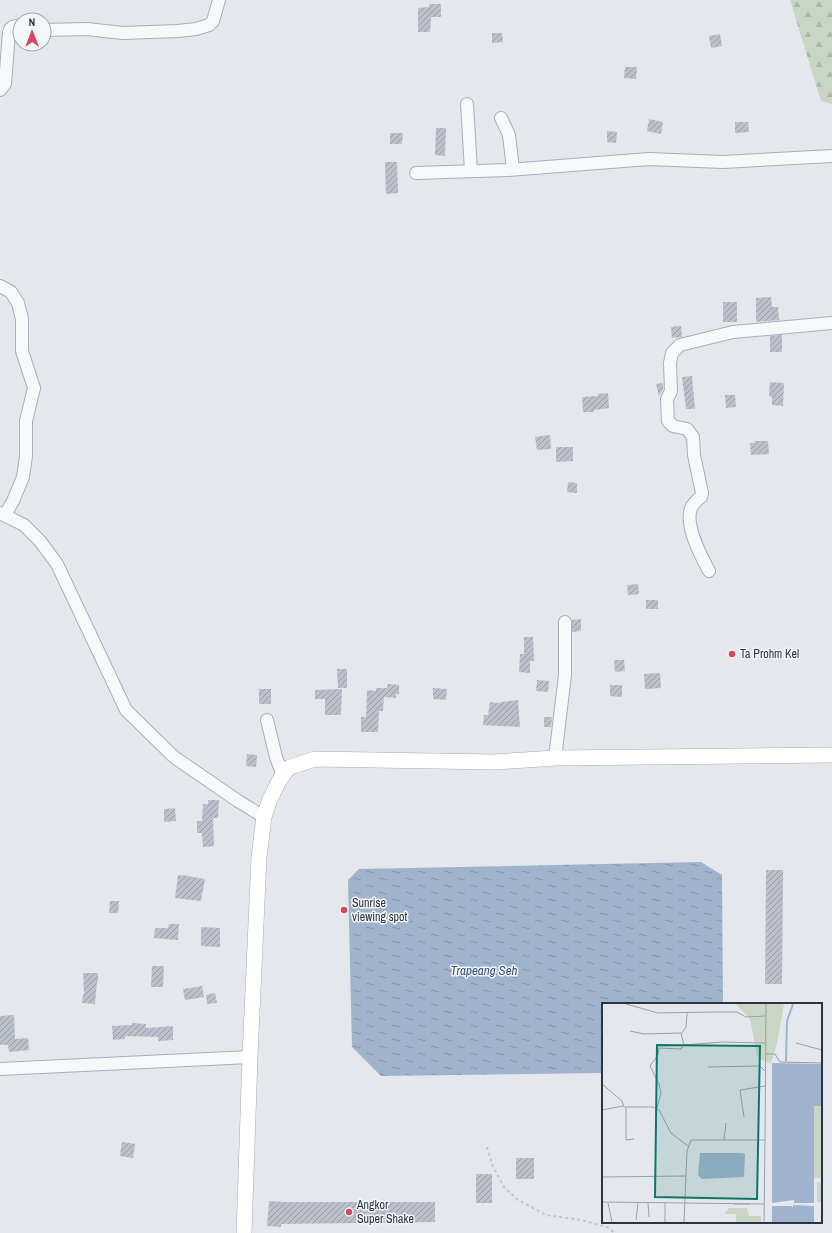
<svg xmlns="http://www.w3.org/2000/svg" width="832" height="1233" viewBox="0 0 832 1233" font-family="'Archivo Narrow',sans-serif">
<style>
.forest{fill:url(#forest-firs)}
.water{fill:url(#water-ripples)}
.building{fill:url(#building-hatch)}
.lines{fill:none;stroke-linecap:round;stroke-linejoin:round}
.minor-casing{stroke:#a9aeb7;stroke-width:14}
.major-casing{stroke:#a3abb8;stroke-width:16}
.path{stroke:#c2c5cb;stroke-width:2;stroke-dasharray:3 3;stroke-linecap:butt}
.minor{stroke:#f7f8fa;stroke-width:12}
.major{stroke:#fff;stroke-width:15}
.poi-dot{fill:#d1495b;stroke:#f4f6f9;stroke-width:1.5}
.labels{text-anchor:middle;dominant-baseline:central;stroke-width:3;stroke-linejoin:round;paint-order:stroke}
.poi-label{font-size:12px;fill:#2b3445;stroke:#f4f6f9;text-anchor:start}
.water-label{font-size:13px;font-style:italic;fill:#34527a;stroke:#f4f6f9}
.inset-river{fill:none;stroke:#9fb4cc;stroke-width:2}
.inset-road{fill:none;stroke:#9a9fa9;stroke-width:1}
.view{fill:#0f766e;fill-opacity:0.15;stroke:#0f766e;stroke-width:2}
.inset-edge{fill:none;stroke:#2b3445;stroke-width:2}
</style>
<defs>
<pattern id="forest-firs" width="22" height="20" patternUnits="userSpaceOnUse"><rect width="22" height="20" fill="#c9d6c5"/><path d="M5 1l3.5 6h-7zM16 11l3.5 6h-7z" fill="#adb8ab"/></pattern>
<pattern id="water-ripples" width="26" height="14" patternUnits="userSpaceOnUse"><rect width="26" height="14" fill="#9fb4cc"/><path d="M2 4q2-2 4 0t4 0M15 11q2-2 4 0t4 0" fill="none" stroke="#8293a7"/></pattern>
<pattern id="building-hatch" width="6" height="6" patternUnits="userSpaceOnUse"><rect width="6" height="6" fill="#bbc0ca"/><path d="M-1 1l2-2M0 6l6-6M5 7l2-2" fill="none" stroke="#989da6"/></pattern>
</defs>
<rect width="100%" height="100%" fill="#e4e7ec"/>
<path class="forest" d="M790,0H832V104L821,101Z"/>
<path class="water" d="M701,862L722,875L723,1004H603V1073L381,1076L352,1047L348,880L359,869Z"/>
<path class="building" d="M429,4H441V17H431L430,32H418V8L429,7Z
M492,33H502L503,42L492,43Z
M720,34L722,46L711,48L709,36Z
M625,67H637L636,79L624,78Z
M649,119L663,122L661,134L647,131Z
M735,122H748L749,132L735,133Z
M436,128H446L445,156L435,155Z
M607,131L617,132L616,143L607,142Z
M390,133H403L402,144H390Z
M385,162H397L398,193L386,194Z
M771,297L772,307H778L779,320L756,322V298Z
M723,302H737V322H723Z
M681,326L682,337L672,338L671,327Z
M782,335V352H770V336Z
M692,376L695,409H686L682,377Z
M770,382L784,383L783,406L772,405V397L769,396Z
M663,383V389L659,396L656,384Z
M608,393L609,408L594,410V412H583L582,397L598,396V394Z
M725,395H735L736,407L726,408Z
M550,435L551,449L537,450L535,437Z
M755,441H768L769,454L751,455L750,443H755Z
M556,447H573V461L556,462Z
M568,482L577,483V493L567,492Z
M638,584L639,594L628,595L627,585Z
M646,600H658V609H646Z
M581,619V631L572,632V620Z
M524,637H533L534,661H530V673L519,672L520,654H524Z
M614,660H624L625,671L615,672Z
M337,669H347V688H338Z
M660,673L661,688L645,689L644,674Z
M537,680L549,681L548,692L536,691Z
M388,684L399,685V694H396V698L384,697L383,711H379L378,732H361V717H366L367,690L376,691V688H387Z
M610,685H622V697L610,696Z
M433,688L447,689L446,700L433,699Z
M259,689H271V704H259Z
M342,689L341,715H325V699H315V690Z
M518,700L520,727L483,725L484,715H488L490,702L496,703Z
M544,717H552L551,727H544Z
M247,754L257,755L256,767L246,766Z
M208,800H219L218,818H213L214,846L203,847L202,833H197V821H202L203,804H208Z
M175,808L176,821L164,822V809Z
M766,870H783L782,984H765Z
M178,875L182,876V875L205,879L201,901L175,898Z
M110,901H119L118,913H109Z
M169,924H179L178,940L154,938L155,928H168Z
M201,927L220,928V947L201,946Z
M152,966H164L163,987H151Z
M83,973H98V982H97L95,1004L82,1003L83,994H84Z
M202,986L204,997L185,1000L183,989Z
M215,993L217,1003L207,1004L206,995Z
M14,1015L15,1039L28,1038L29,1050L9,1052L8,1045H0V1016Z
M132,1023L146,1024V1028L173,1026V1040L158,1041V1037L125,1036V1039L113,1040L112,1026L132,1025Z
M122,1142L135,1144L133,1158L120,1156Z
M516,1158H534V1179H516Z
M476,1174H492V1203H476Z
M269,1201L284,1202H435V1222L281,1224V1227L267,1226Z"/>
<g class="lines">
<defs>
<path id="minor" d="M44,30L87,29L123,33L178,31L196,29L209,25L213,21L219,0
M0,90L5,84L9,32C10,27 15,25 20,26
M467,104L471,171
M501,118L509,135L513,169
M416,173L508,170L649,159L723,162L832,156
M0,286L11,292L18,303L22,319V351L34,388L26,421V456L23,477L13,501L5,515
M0,513L24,525L40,541L57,564L126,710L174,757L238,801L264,817
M709,571C701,556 683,523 692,506C695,502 698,499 701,497L702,493L694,455L693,437L687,429L673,426L668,421L667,399L671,391L670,363L672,353L680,345L733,332L832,323
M267,720L276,757L283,776
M555,758L565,675V622
M0,1069L250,1057"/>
<path id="major" d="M244,1233L250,1057L259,857L264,817L270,799L279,781L286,771L290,767L315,759L495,762L555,758L832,755"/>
</defs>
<use href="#minor" class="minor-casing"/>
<use href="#major" class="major-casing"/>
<path class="path" d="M487,1147L493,1167L504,1187L518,1200L546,1215L581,1220L607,1227L615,1233"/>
<use href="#minor" class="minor"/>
<use href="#major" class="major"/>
</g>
<g class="poi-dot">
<circle cx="732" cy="654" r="4"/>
<circle cx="344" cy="910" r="4"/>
<circle cx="349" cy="1212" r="4"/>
</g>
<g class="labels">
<g class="poi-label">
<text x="740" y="654">Ta Prohm Kel</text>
<text x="352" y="903">Sunrise<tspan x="352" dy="14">viewing spot</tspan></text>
<text x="357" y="1205">Angkor<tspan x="357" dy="14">Super Shake</tspan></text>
</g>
<g class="water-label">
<text x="484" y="970">Trapeang Seh</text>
</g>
</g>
<g transform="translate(602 1003)">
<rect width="220" height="220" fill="#e4e7ec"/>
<path d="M215,179L220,180V199H215Z" fill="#c9d6c5"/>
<path d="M134,1H182L175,41L169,60L156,56L148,16ZM212,103H220V175H212ZM127,205H145L147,213H159V219H134V211H122Z" fill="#c9d6c5"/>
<path d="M170,60L220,61V103H212V200H192V197L170,200ZM98,150H140L143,151L142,174L100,176L96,172ZM191,202L212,203V219H170V203H190L191,205Z" fill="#9fb4cc"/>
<path class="inset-river" d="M184,58L185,18L191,1"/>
<path class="inset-road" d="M24,1L56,10L110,9H135L144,14L164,13M28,28L42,31L79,30L82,42M80,30L84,24L85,10M194,40L220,47M164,51H173L178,59L220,60M106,64L158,63L163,68M0,81L20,98L22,104H51L57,107L69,130L86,143M24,105V137L32,136M55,105L59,90L57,81L48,63L56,52L57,45L79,46L82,42L120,39L163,40M0,107L21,103M142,114L138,87L163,83M122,137L124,120M0,174L84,173M0,199L83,200M6,200L10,219M46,200L47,214M83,200L162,201M132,201H148M34,217L36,200M63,219V200M82,219L85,148L89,137H163L164,1M162,219L163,137"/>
<path class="view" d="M55,42L158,43L155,196L53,194Z"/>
<rect width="220" height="220" class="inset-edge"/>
</g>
<g transform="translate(32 32) rotate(359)"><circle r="19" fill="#f4f6f9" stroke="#a4a8b1"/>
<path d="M0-3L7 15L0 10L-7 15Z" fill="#d1495b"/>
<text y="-6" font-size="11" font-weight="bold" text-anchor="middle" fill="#2b3445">N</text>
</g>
</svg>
